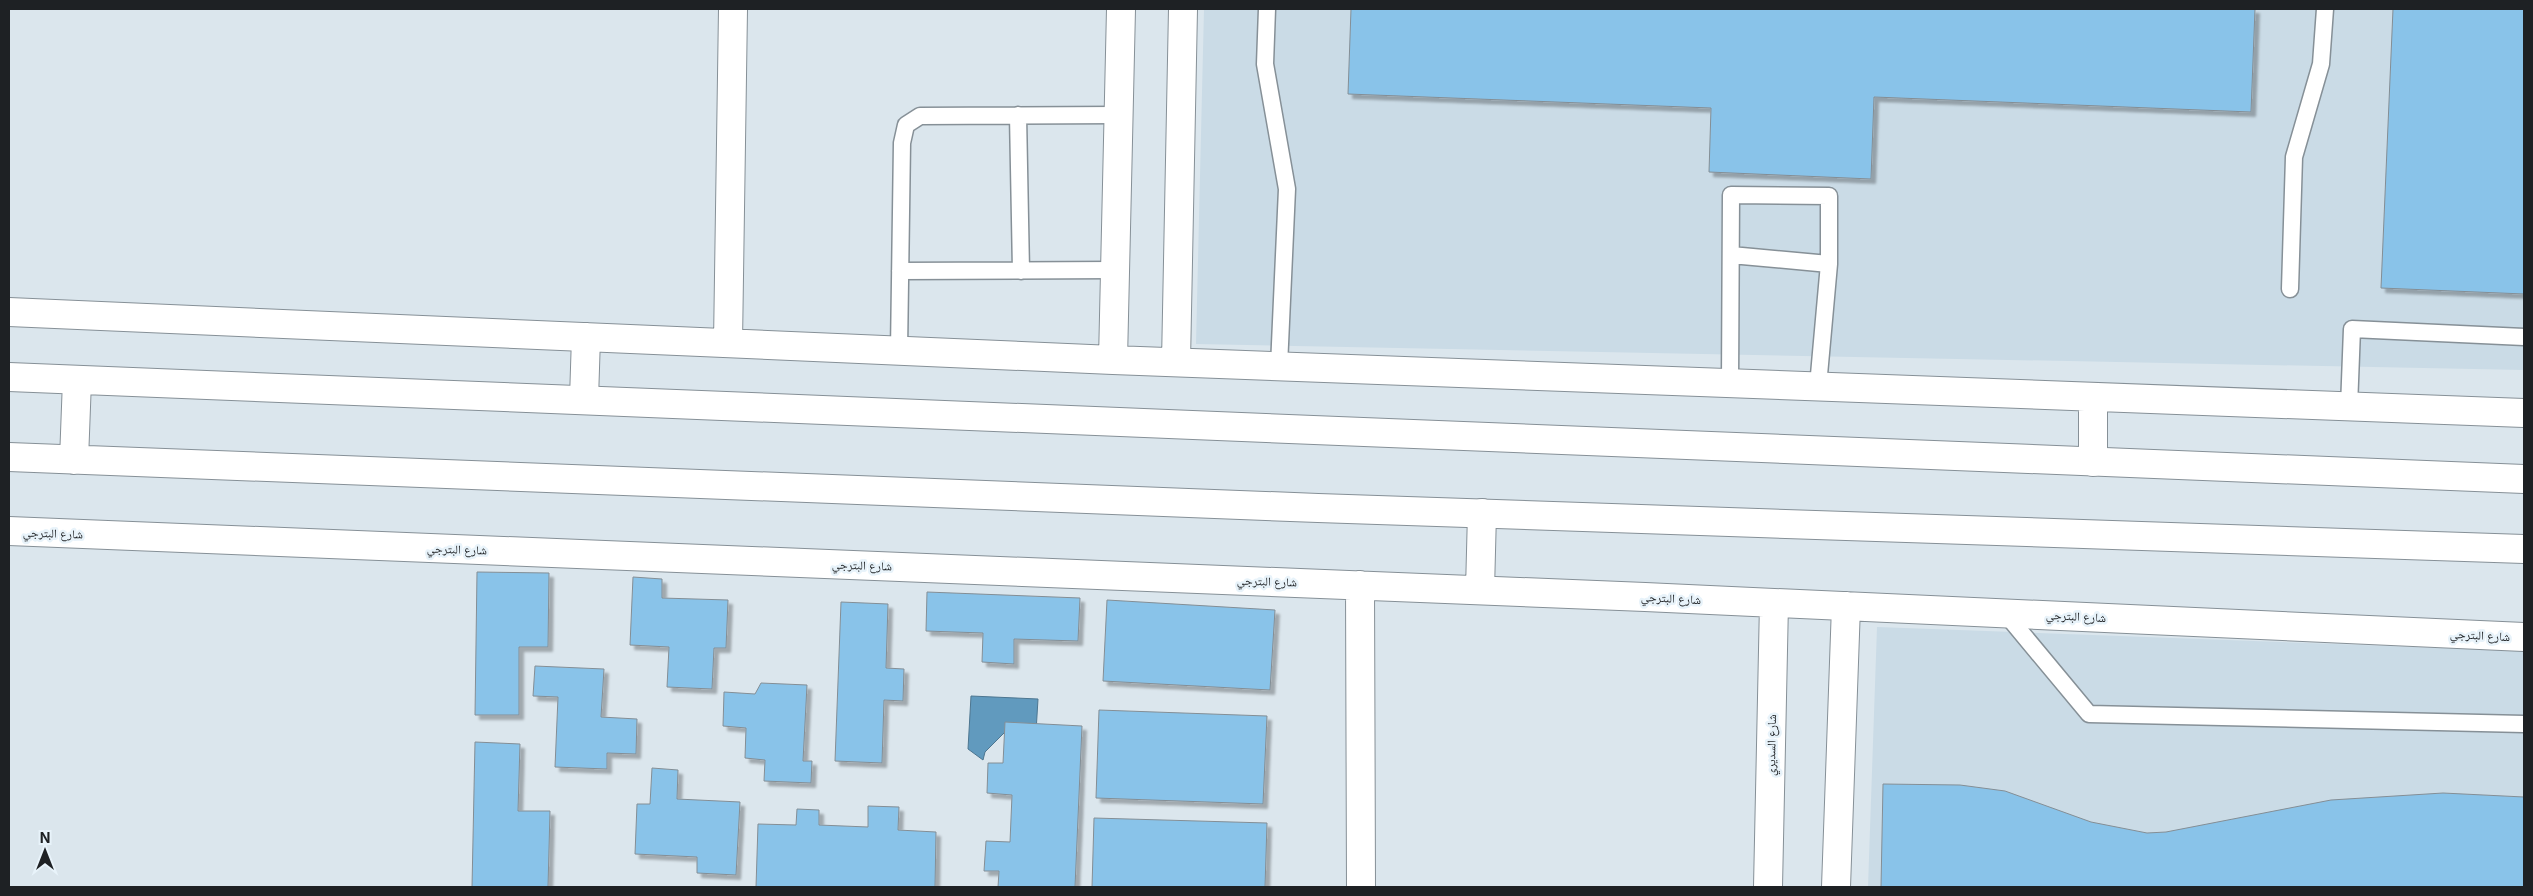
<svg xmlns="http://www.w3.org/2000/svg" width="2533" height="896" viewBox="0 0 2533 896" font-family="Inter,'Noto Naskh Arabic',sans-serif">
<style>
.built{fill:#cadbe6}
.water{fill:#619abe;stroke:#4d7690}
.building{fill:#89c3e9;stroke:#848e95;filter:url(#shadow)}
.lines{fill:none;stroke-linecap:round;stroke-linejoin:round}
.lane-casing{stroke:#869097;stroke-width:19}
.street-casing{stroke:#869097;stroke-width:30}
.secondary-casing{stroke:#869097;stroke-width:30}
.lane{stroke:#fff;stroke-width:16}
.street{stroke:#fff;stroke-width:28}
.secondary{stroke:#fff;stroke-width:28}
.labels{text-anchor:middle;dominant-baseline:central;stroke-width:5;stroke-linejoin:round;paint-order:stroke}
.street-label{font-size:12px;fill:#1e2124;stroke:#e8f3fa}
</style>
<defs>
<filter id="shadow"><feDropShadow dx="4.5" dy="4.5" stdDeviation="1" flood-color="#0004"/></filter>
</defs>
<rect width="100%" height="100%" fill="#dbe6ed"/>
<path class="built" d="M1204,9H2524V370L1196,344Z
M1877,627L2524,651V887H1868Z"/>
<path class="water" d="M971,696L1038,699L1036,732H1005L985,752L983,760L968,749Z"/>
<path class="building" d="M1351,9H2255L2251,112L1874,97L1871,179L1709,172L1711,108L1348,94Z
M2393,9H2524V294L2381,288Z
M477,572L549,573L548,647H519V715H475Z
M633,577L662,579V598L728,600L726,648H714L712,689L667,687L669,647L630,645Z
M927,592L1080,598L1078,641L1014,639V664L982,662L983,633L926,631Z
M1107,600L1275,610L1270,690L1103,681Z
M841,602L888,604L886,668L904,669L903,701L884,700L882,763L835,761Z
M535,666L604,669L601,717L637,719L636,754L607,753V769L555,767L558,697L533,696Z
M761,683L807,685L803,761H812L811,783L764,781L765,760L745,758L746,728L723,726L724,692L755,694Z
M1099,710L1267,716L1263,804L1096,798Z
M1005,722L1082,726L1075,887H998L999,871H984L986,841L1010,842L1012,795L987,793L988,763H1003Z
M475,742L520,744L518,811H550L548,887H472Z
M652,768L678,770L677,799L740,802L736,875L697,873V857L635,854L637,804H650Z
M1883,784L1960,785L2005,791L2091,822L2147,833L2166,832L2331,800L2443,793L2524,797V887H1881Z
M868,806L899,807L898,830L936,832L935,887H756L758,824L796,825L797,809L819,810V825L868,827Z
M1094,818L1267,823L1265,887H1092Z"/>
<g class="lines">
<defs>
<path id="lane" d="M1267,9L1265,64L1287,189L1279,366
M1018,115L1021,271
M1731,255L1829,264
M900,271L1115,270
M2290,289L2294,157L2321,64L2325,9
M899,351L902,143L906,125L920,116L1119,115
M1730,383L1731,195L1829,196V264L1818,386
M2349,407L2352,329L2524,337
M2005,613L2089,714L2524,724"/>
<path id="street" d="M9,312L1113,360L2524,413
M728,343L733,9
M1113,360L1121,9
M1176,362L1183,9
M2093,397V462
M584,399L586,337
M9,531L1645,597L2524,637
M1360,585L1361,887
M1480,590L1482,513
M1768,887L1774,603
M1836,887L1846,606"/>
<path id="secondary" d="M9,377L2524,479
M9,457L1318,508L2524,549
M74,460L77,380"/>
</defs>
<use href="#lane" class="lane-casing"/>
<use href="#street" class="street-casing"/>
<use href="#secondary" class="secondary-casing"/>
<use href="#lane" class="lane"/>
<use href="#street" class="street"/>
<use href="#secondary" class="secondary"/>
</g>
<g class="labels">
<g class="street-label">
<text transform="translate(53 533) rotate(2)">شارع البترجي</text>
<text transform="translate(457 549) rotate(2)">شارع البترجي</text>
<text transform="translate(862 565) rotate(2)">شارع البترجي</text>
<text transform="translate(1267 581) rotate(2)">شارع البترجي</text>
<text transform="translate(1671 598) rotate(3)">شارع البترجي</text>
<text transform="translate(2076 616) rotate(3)">شارع البترجي</text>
<text transform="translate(2480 635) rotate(3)">شارع البترجي</text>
<text transform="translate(1771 745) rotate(-89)">شارع السديري</text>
</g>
</g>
<rect width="2533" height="896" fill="none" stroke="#1e2124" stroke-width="20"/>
<g transform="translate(45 851)" stroke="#e8f3fa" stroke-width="4" paint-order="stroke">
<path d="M0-4L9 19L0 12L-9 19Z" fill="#1e2124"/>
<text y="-8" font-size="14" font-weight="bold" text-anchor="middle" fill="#1e2124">N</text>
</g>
</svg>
